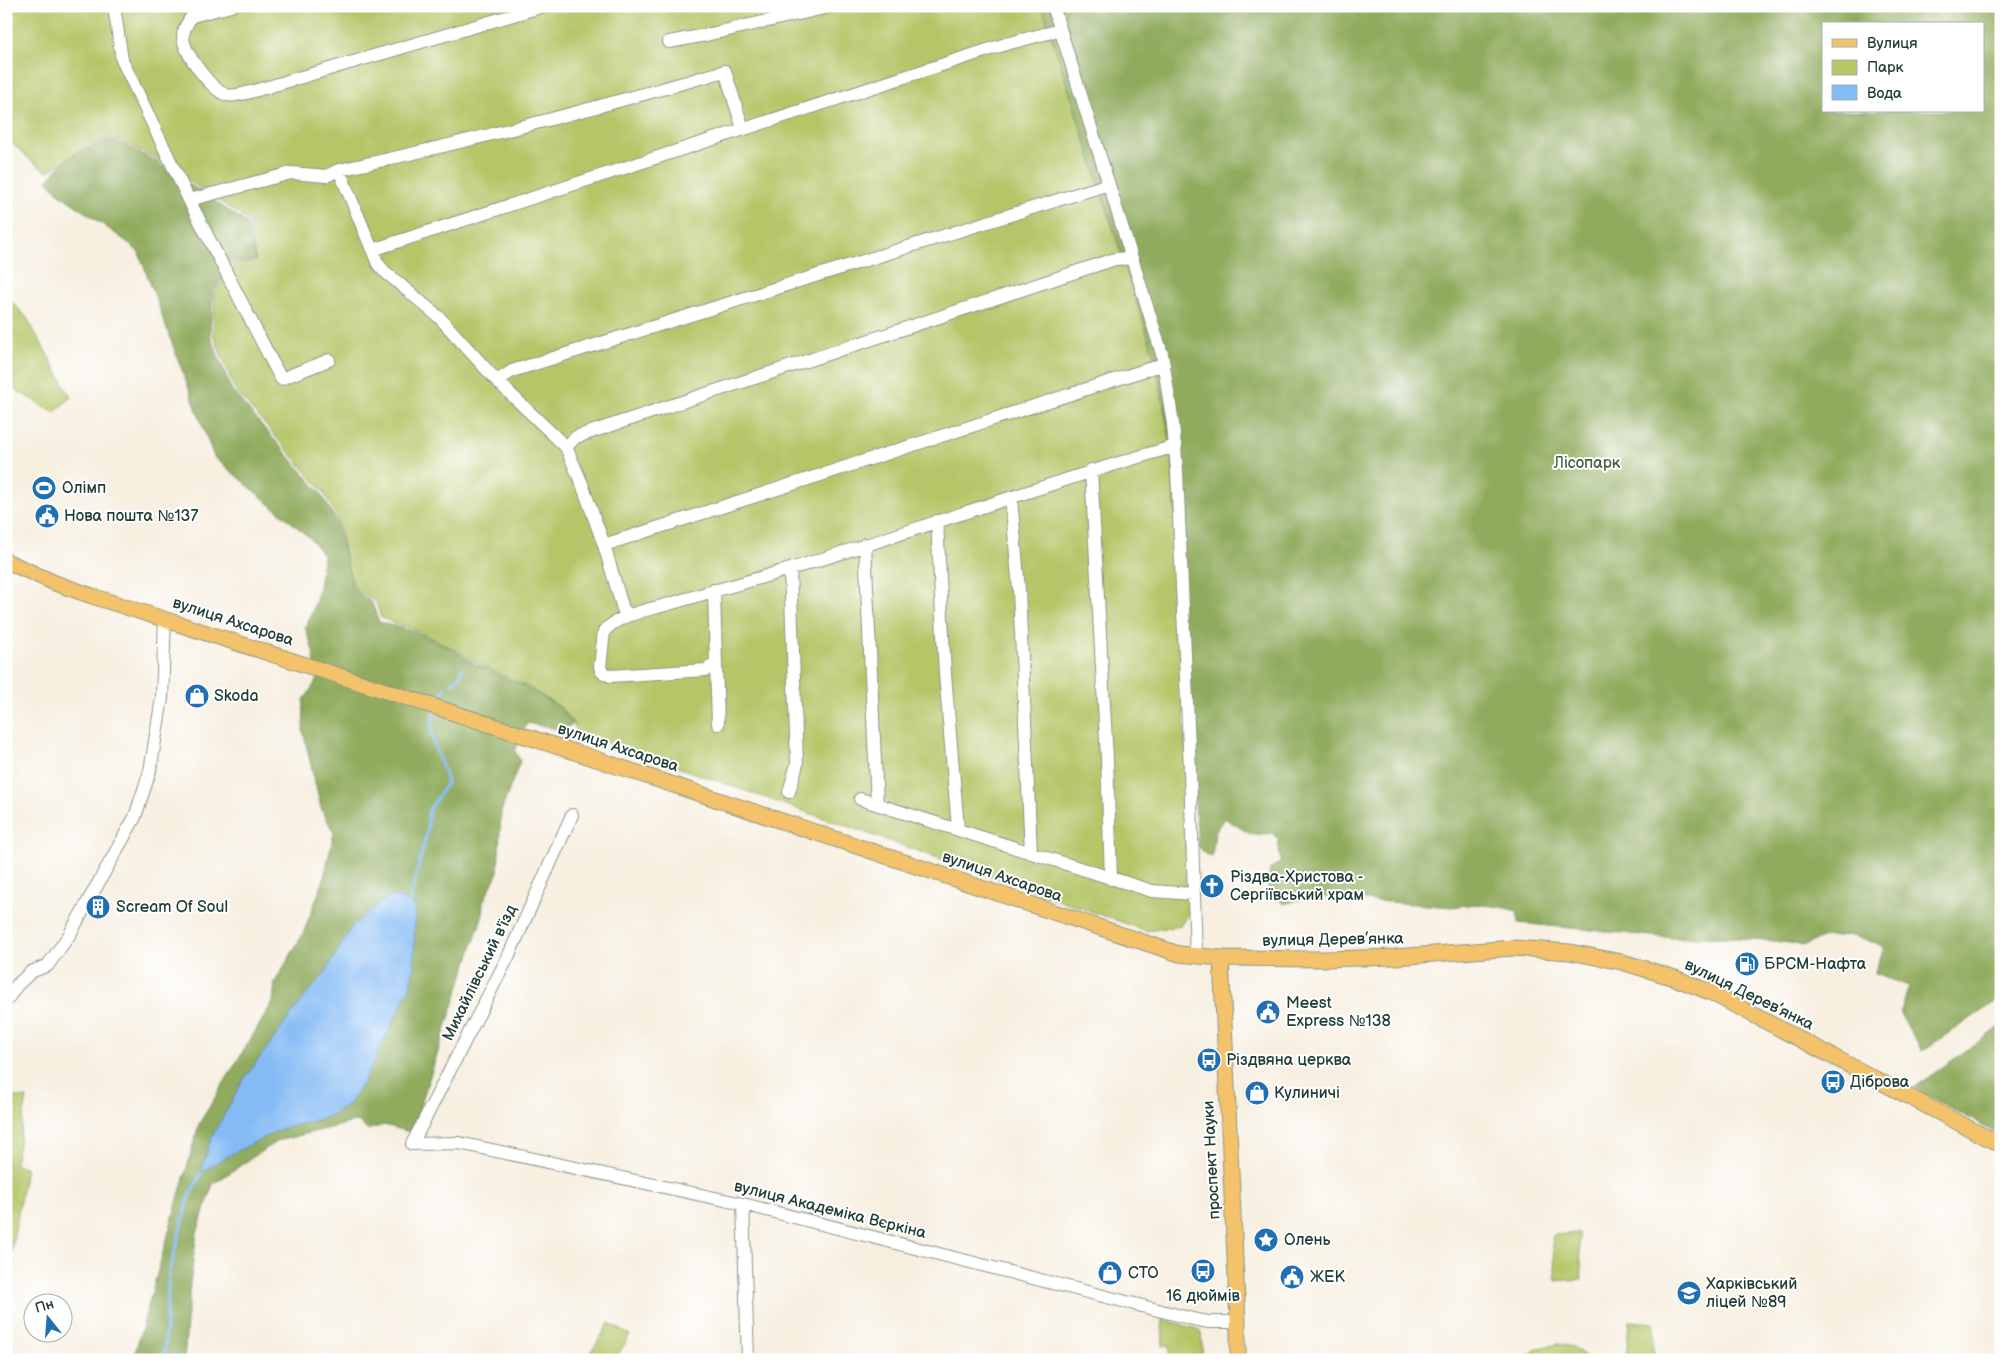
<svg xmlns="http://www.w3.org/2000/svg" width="2007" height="1366" viewBox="0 0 2007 1366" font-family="'Balsamiq Sans',sans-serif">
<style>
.green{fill:#b5c669;stroke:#6a824e}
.forest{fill:#90ab5d;stroke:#587448;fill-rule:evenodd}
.water{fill:#85bbf4;stroke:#527c94}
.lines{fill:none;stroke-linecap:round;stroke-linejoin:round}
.stream{stroke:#85bbf4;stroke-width:3}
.minor-casing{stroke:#8b968a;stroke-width:14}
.major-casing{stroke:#8b968a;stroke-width:17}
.minor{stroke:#fff;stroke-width:12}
.major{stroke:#f3c26a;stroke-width:15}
.labels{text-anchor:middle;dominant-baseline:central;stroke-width:4;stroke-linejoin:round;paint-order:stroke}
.park-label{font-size:16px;fill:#445f41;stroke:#fff}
.poi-label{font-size:16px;fill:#1f3d34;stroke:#fff;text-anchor:start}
.street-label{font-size:16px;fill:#1f3d34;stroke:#fff}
</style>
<rect width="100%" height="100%" fill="#fff"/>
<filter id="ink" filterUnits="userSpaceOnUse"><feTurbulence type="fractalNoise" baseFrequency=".02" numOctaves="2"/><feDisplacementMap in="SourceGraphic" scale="10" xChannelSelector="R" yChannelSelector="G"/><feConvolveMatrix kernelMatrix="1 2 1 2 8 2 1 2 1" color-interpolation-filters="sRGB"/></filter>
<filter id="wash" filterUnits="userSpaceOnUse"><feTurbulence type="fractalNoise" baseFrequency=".0096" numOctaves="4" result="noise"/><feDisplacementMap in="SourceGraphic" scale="20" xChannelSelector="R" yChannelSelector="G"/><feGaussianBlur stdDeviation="1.12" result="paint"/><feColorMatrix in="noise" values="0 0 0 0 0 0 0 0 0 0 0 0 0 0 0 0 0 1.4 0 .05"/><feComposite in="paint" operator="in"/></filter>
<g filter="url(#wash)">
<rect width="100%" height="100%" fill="#f7efe0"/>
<path class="green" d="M6,6H1042L1156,362L1172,452L1190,848L1189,914L1180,926L1147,931L577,732L573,723L560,707L523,684L479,664L452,648L418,631L381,618L376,602L355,589L348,569L337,517L323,491L235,390L213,334L215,293L232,264L256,261L249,221L155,158L112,137L88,145L48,172L33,162L6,138Z
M6,296L27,318L71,397L54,413L6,384Z
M6,1096L27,1098L15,1165L26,1167L6,1284Z
M1579,1233L1582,1279L1556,1281L1552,1235Z
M1162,1319L1201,1330L1203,1360H1170V1345L1163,1346Z
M1629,1321L1655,1323L1652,1360H1626Z
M609,1323L630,1335L615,1360H596L589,1356Z
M1559,1344L1573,1347L1590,1360H1523L1538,1348Z"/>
<path class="forest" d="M1042,6H2001V998L1922,1051L1900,1014L1909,986L1874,974L1884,948L1865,939L1847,935L1824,937L1805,945L1765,940L1724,937L1672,938L1519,923L1517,911L1501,907L1475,904L1452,907L1314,896L1283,904L1268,888L1270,869L1281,862L1278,839L1272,833L1252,835L1224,818L1215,832L1212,857L1206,855L1198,846L1172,452L1156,362ZM1823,24H1983V111H1823Z
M112,139L152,159L247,223L255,260L231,262L213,293L210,335L232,391L320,492L335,518L353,589L372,603L379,622L416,632L450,648L475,664L522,685L559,707L573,724L563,730L527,723L515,751L520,761L501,812L498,872L483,902L482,917L413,1128L410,1132L384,1125L367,1130L358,1121L277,1141L213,1184L197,1233L190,1284L184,1360H133L199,1124L273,1002L275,982L303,934L323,882L334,833L321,808L303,731L304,700L317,680L313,651L305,627C317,606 321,580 323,555L310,538L214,457L139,253L130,244L61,195L47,181C66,156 83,148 112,139Z
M2001,1026V1135L1913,1088Z"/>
<path class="water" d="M391,896L402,899L415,906L414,967L410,987L364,1081L349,1104L325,1118L281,1129L222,1159L200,1174L212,1136L244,1079L306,995L325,973L351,928L368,912Z"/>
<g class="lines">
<path class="stream" d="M452,683L460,677L462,669
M439,703L445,687
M409,905L427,832L429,810L447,783C442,756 424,739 435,711
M164,1360L169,1273L189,1197L201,1173"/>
</g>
</g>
<g filter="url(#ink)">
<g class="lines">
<defs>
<path id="minor" d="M114,6L122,60L189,200L281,379L329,360
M231,6L192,16C188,22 183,29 183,37C184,53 211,90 227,95C234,97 246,93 254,91L544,6
M1053,6L1162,354L1173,424L1177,471L1190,771L1196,957
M669,42L706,35L833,6
M339,170L378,264L384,271L439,317L497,381L566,447L582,484L604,545L623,609L629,615
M189,200L291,173L326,176L339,170C469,142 597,108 725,71L743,129
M372,250L1006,44L1060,30
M497,381L512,371L1109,184
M566,447L576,437L1115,259L1132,258
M1091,470L1107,759L1111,879
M1011,497L1019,590L1031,853
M937,521L945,674L958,829
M865,544L877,804
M604,545L1164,364
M714,590L716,664L706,670L610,676L602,672L600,667L604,631C620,614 648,610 669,604C709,592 750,581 790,569C919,530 1046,483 1176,446
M716,664L718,724
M789,792L797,764L790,569
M860,799L1152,891L1193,894
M572,815L508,957L412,1144L459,1143L743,1204L1197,1320L1209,1322H1238
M6,1001L17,985L31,972L48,965L70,934L135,817L150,771L162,698L165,619
M743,1204L748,1360"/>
<path id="major" d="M6,561L55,583L92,596L587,756L1179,954L1221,958L1324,959L1395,957L1513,948L1570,952L1622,962L1675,978L1710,992L2001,1145
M1221,958L1238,1322V1360"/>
</defs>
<use href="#minor" class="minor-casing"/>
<use href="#major" class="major-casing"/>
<use href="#minor" class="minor"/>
<use href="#major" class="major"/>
</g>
</g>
<defs>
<symbol id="stadium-disc" viewBox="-11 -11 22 22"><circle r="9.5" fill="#1f6fb2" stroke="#fff"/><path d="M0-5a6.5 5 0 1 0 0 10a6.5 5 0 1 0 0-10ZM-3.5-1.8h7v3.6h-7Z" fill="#fff"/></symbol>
<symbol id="civic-disc" viewBox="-11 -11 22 22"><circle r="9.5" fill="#1f6fb2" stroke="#fff"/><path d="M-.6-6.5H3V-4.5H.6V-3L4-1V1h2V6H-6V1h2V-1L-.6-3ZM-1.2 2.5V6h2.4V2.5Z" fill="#fff"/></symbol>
<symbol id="shop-disc" viewBox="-11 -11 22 22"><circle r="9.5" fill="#1f6fb2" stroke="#fff"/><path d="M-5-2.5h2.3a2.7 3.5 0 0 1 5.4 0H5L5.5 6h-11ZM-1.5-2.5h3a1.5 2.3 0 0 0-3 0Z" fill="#fff"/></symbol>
<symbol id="church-disc" viewBox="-11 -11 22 22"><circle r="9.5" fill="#1f6fb2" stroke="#fff"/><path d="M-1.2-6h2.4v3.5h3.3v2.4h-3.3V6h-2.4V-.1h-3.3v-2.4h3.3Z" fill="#fff"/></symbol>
<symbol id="building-disc" viewBox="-11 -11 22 22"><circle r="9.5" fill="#1f6fb2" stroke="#fff"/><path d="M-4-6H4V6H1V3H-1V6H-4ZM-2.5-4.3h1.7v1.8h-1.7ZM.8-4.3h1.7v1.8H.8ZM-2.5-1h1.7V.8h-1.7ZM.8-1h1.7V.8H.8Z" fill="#fff"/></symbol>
<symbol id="fuel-disc" viewBox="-11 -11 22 22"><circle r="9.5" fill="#1f6fb2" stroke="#fff"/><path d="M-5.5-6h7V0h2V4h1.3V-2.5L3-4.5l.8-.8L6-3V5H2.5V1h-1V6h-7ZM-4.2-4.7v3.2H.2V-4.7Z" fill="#fff"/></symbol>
<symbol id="bus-disc" viewBox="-11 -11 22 22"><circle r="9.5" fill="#1f6fb2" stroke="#fff"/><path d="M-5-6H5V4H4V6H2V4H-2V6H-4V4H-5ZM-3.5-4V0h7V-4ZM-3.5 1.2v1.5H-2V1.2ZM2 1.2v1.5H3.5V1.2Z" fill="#fff"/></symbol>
<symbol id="sight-disc" viewBox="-11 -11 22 22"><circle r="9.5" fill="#1f6fb2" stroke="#fff"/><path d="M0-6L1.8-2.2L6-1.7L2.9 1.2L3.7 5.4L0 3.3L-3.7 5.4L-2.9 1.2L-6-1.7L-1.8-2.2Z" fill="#fff"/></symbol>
<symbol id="school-disc" viewBox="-11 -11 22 22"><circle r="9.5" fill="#1f6fb2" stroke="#fff"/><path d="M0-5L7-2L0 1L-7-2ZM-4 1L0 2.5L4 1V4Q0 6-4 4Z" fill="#fff"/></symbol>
</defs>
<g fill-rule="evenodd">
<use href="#stadium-disc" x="30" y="474" width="28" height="28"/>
<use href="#civic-disc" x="33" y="502" width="28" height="28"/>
<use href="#shop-disc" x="183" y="682" width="28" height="28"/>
<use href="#church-disc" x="1198" y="872" width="28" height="28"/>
<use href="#building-disc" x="84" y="893" width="28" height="28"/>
<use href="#fuel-disc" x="1733" y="950" width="28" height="28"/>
<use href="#civic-disc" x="1254" y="998" width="28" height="28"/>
<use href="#bus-disc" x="1195" y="1046" width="28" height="28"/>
<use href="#bus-disc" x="1819" y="1068" width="28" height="28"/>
<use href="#shop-disc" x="1243" y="1079" width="28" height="28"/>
<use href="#sight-disc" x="1252" y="1226" width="28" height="28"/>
<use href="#bus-disc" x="1189" y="1257" width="28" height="28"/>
<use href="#shop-disc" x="1096" y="1259" width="28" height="28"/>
<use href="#civic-disc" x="1278" y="1263" width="28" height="28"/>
<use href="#school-disc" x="1675" y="1279" width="28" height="28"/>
</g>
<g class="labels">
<g class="park-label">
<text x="1587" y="463">Лісопарк</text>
</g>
<g class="poi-label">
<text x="62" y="488">Олімп</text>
<text x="64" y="516">Нова пошта №137</text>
<text x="214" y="696">Skoda</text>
<text x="1230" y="877">Різдва-Христова -<tspan x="1230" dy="18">Сергіївський храм</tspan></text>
<text x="116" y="907">Scream Of Soul</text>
<text x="1764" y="964">БРСМ-Нафта</text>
<text x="1286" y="1003">Meest<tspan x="1286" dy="18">Express №138</tspan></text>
<text x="1226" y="1060">Різдвяна церква</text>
<text x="1850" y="1082">Діброва</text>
<text x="1274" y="1093">Кулиничі</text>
<text x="1284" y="1240">Олень</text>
<text x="1128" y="1273">СТО</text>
<text x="1310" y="1277">ЖЕК</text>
<text x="1706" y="1284">Харківський<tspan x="1706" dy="18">ліцей №89</tspan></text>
<text x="1203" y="1296" text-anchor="middle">16 дюймів</text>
</g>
<g class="street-label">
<text transform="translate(233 622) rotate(18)">вулиця Ахсарова</text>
<text transform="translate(618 748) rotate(18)">вулиця Ахсарова</text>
<text transform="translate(1002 877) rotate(19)">вулиця Ахсарова</text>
<text transform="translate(1333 940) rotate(-1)">вулиця Дерев’янка</text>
<text transform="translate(480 973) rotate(-64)">Михайлівський в'їзд</text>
<text transform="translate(1749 995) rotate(26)">вулиця Дерев’янка</text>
<text transform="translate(1212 1160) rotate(-93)">проспект Науки</text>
<text transform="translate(830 1210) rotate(14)">вулиця Академіка Вєркіна</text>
</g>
</g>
<rect width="2007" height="1366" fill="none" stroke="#fff" stroke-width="25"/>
<rect x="1822" y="22" width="162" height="90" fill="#ffffff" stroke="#a5b1ae"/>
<rect x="1832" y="39" width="25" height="8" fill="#f3c26a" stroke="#a5b1ae"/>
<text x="1867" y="48" font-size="15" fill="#1f3d34">Вулиця</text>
<rect x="1832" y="60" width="25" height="15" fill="#b5c669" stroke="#a5b1ae"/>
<text x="1867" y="72" font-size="15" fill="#1f3d34">Парк</text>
<rect x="1832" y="85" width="25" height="15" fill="#85bbf4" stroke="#a5b1ae"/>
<text x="1867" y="98" font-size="15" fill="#1f3d34">Вода</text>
<g transform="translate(48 1318) rotate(343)"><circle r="24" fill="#ffffff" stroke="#a5b1ae"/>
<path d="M0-4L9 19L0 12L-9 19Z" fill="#1f6fb2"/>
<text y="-8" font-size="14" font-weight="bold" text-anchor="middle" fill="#1f3d34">Пн</text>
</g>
</svg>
